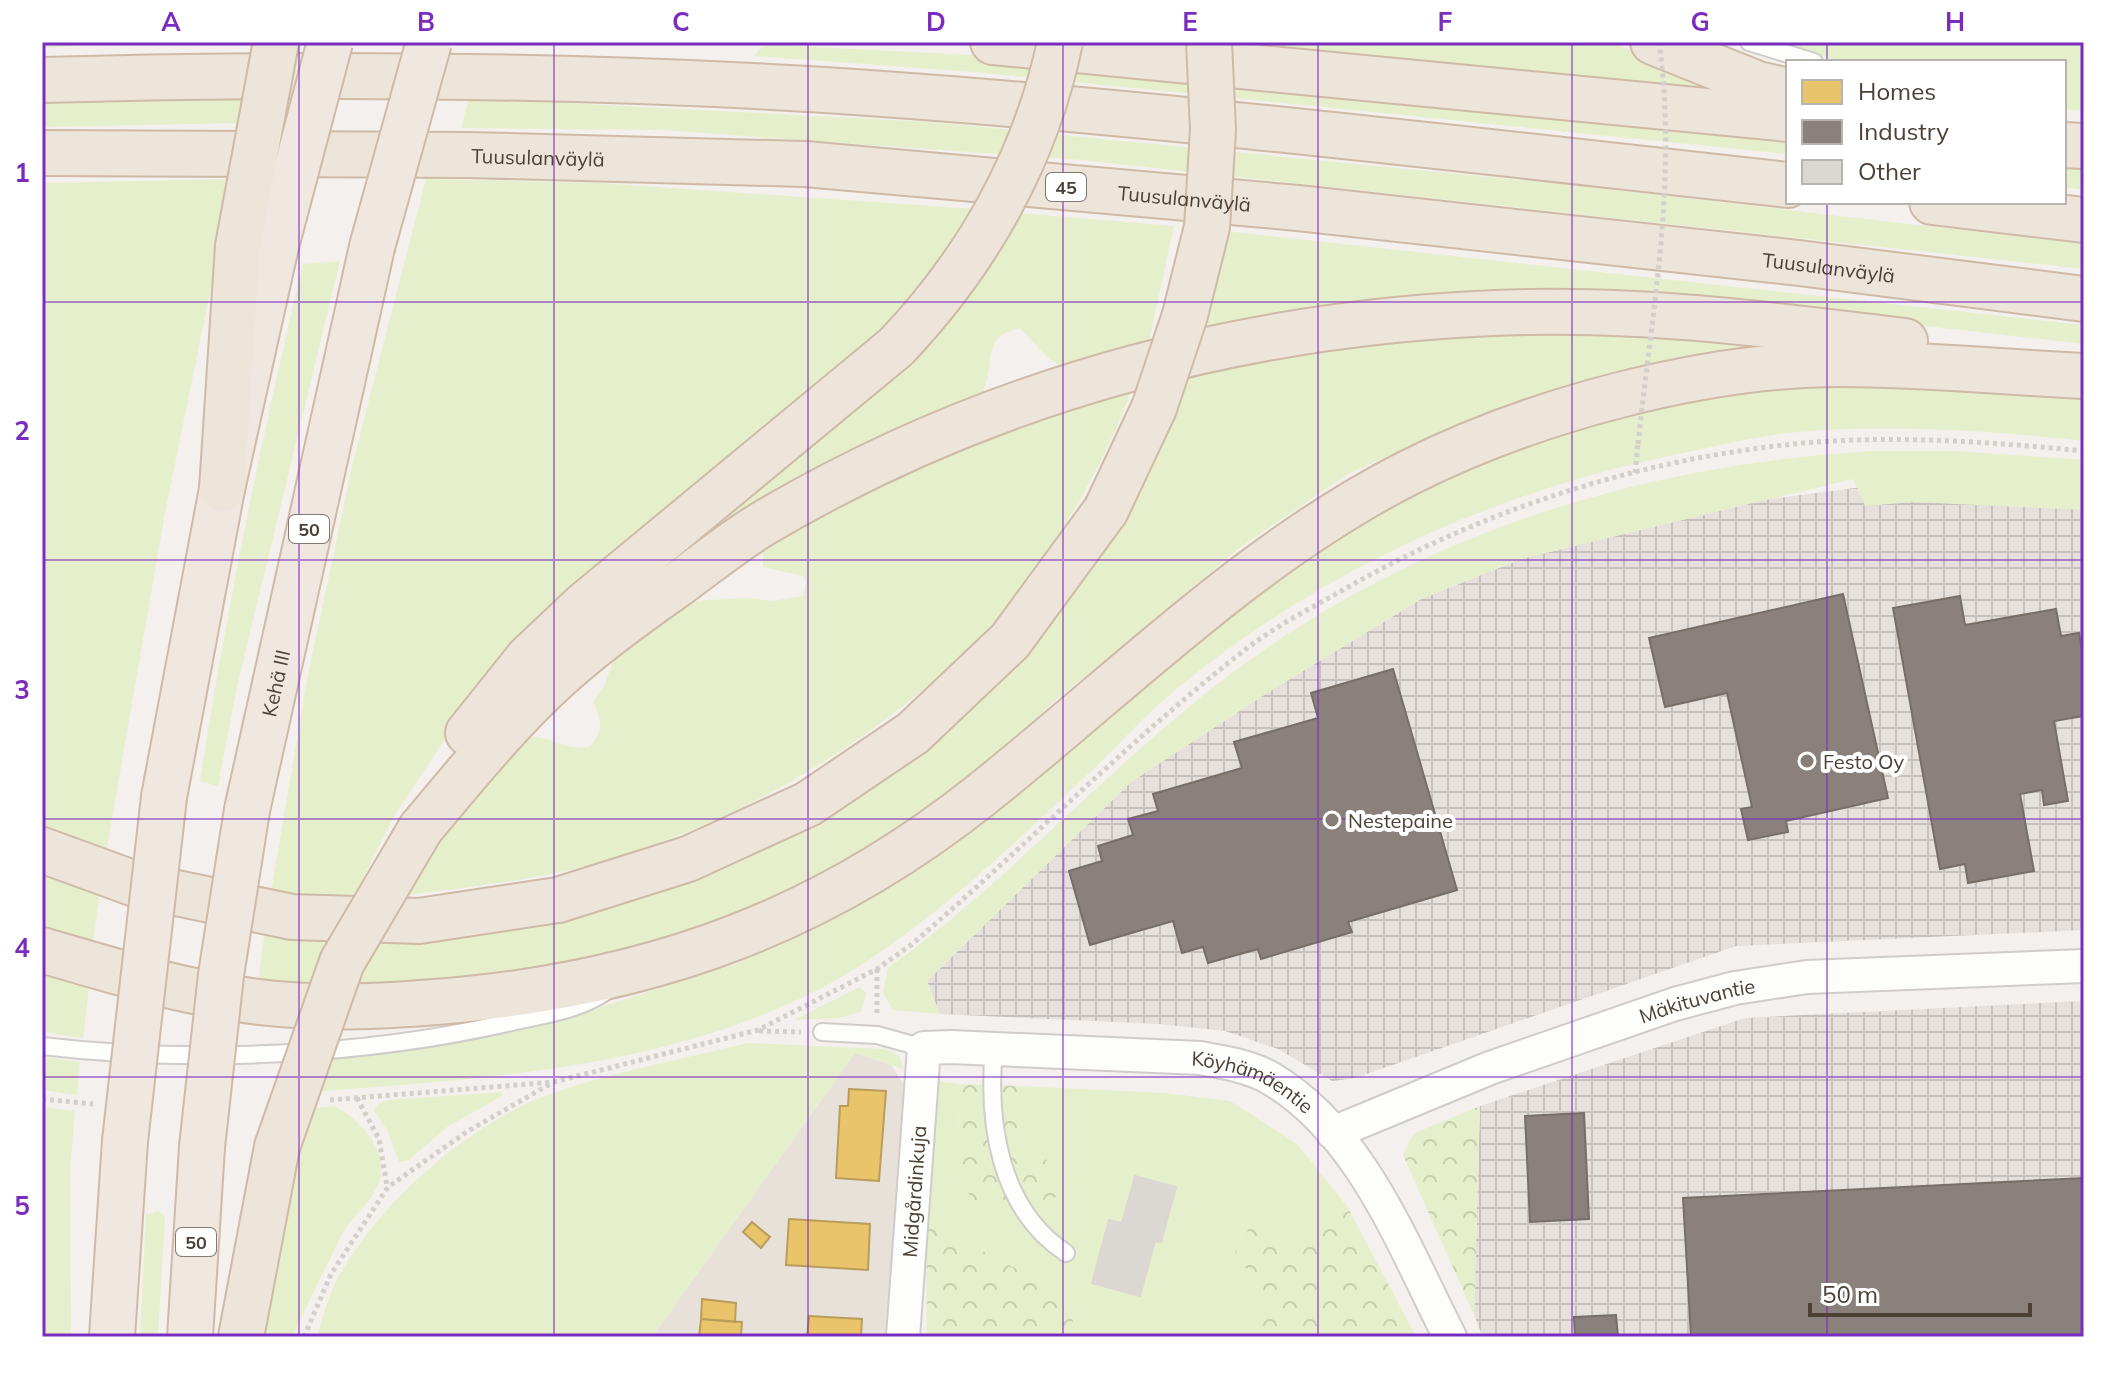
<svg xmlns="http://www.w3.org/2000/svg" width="2126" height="1379" viewBox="0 0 2126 1379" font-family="Mulish,sans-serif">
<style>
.residential{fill:#e8e1da}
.industrial{fill:url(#industrial-grid)}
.green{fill:#e6efcb}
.forest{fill:url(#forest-crowns)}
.homes{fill:#e9c46a;stroke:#ba9c5b;stroke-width:2}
.industry{fill:#8a817c;stroke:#776e67;stroke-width:2}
.building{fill:#dbd7d3;stroke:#dcd7d2;stroke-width:2}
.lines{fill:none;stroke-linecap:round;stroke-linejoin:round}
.service-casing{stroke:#d0ccc9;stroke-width:20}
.minor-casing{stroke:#d0ccc9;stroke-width:36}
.trunk-casing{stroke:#cebaa6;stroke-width:48}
.motorway-casing{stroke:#cebaa6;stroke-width:48}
.path{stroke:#d3d0cb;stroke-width:5;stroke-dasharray:4 4;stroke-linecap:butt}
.service{stroke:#fdfdfc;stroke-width:16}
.minor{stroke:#fdfdfc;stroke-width:32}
.trunk{stroke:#f0e8e0;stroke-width:44}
.motorway{stroke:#ede4da;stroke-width:44}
.trunk-bridge-casing{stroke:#cebaa6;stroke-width:48;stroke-linecap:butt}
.motorway-bridge-casing{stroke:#cebaa6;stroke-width:48;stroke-linecap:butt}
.path-bridge{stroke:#d3d0cb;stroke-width:5;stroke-dasharray:4 4;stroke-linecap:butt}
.trunk-bridge{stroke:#f0e8e0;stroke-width:44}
.motorway-bridge{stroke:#ede4da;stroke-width:44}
.grid{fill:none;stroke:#7b2cbf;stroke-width:2;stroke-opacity:0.55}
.poi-dot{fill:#867e77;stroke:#fff;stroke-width:3}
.labels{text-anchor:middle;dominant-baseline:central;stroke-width:8;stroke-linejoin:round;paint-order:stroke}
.shield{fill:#fff;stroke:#827973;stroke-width:2}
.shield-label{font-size:18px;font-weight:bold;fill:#4c4037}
.street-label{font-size:20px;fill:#4c4037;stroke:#fff}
.poi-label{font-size:20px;fill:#4c4037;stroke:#fff;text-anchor:start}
.neatline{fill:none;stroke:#7b2cbf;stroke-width:3}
.grid-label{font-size:26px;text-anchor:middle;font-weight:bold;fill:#7b2cbf}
</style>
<defs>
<pattern id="industrial-grid" width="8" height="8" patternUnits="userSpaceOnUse" patternTransform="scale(2)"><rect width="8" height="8" fill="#e6e0dc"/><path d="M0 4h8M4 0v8" fill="none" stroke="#c7c1bd"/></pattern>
<pattern id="forest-crowns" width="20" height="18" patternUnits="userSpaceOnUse" patternTransform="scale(2)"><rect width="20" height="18" fill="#e6efcb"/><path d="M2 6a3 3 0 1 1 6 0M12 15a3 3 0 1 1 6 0" fill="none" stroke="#c7ceaf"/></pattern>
</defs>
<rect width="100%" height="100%" fill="#f3f0ed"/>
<path class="residential" d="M855,1053L891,1065L905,1086L885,1337H652Z"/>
<path class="industrial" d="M1916,480L2084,494V930L1736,946L1355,1078L1332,1081L1278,1049L1225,1031L1159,1024L940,1014L927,981L1131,782L1264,695L1421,599L1521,559L1763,500Z
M2084,1001V1337H1483L1474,1315L1480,1106L1745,1018Z"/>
<path class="green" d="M42,42H144L42,48Z
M1227,42H1608L1782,104L1228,47Z
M1784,42H2084V111L2064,109V62H1839Z
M774,45L991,56L1788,138V154L974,72L754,56L761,47Z
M469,98L931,122L1570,185L2084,244V269L1081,160L662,130L461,128Z
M249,99L243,123L42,127V103Z
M2064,166L2084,169V190L2064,187Z
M233,179L165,513L106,853L42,827V183Z
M426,179L599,183L976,209L902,313L467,706L394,816L354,896L271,892L307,680L353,462Z
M1019,213L1174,226L1148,346L1067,369L1049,359L1021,329C979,333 997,367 982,393C979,399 973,404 969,409L577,631L884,386L919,351Z
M1224,231L2084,325V344L1846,317L1203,334Z
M340,261L237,686L218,786L200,781C227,607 262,436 303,264Z
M1592,330L1846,347L1546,394L1446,430L1348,474L1242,546L1056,700L966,783L899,832L787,897L602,960L354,991L381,939C467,929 555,924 638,899C900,821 1103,626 1191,368L1447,335Z
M1135,382C1099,480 1042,570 971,648C958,662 941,674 926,687C837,762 732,821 621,856C551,878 480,886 407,895L452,822L516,738C550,731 559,752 590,747C604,730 602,722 593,702L605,684L618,647L679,602L745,598L772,601L803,596L806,581L803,576L763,567V548L881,480Z
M1831,383L2084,393V441C1992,431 1902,425 1809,431C1767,434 1725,444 1683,453C1497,491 1328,566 1180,686C1147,712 1119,745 1088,774C1013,845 919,935 829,984C670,1069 489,1078 313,1092L324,1060L395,1051L576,1015L739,963L893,886L1323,537L1541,433L1666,402Z
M1871,451H1957L2084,460V510L1914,502L1865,506L1853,479L1521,559L1421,599L1264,695L1131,782L927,981L940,1014L893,1010L883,993L888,968C994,892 1083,795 1184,711C1380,546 1617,467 1871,451Z
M42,875L100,893L92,949L42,931Z
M265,930L335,937L313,989L258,984Z
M42,963L90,979L83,1038L42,1032Z
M860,987L866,993L862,1011L840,1018L794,1020Z
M748,1043L885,1049L899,1056L904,1069L855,1053L652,1337H317C323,1317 329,1293 340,1274C383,1199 471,1122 553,1093C616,1071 684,1059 748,1043Z
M42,1057L80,1062L77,1095L42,1090Z
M936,1081L959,1084L958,1163L1065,1169L1022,1148L1018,1086L1165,1093L1230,1101L1297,1144L1347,1206L1295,1245L1250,1228L1235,1251L1262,1294L1256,1337H1079L1060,1286L996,1260L926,1211Z
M502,1092V1096L447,1127L409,1160L399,1162L387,1130L374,1111L379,1103L389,1100Z
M334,1106C362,1119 395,1158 375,1191C366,1207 350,1219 341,1236C325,1269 307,1303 293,1337H258L307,1109Z
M42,1107L75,1111L70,1171L71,1337H42Z
M158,1211L165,1216L158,1337H140L146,1215Z"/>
<path class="forest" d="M959,1084L1018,1086L1022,1148L1065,1169L1061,1196L989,1211L971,1200L958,1162Z
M1480,1106L1474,1315L1403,1155L1413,1134Z
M1347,1206L1416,1337H1256L1262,1294L1235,1251L1250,1227L1295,1245Z
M926,1211L996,1260L1060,1286L1079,1337H927Z"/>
<path class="homes" d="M849,1089L886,1091L879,1181L836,1178L840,1106H848Z
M789,1219L870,1224L868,1270L786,1265Z
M752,1222L770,1237L761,1248L743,1232Z
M702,1299L736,1303L735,1322L701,1319Z
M809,1316L862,1319L861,1337H807Z
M701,1319L742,1322L741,1337H699Z"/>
<path class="industry" d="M1843,594L1888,798L1786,821L1788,832L1748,840L1741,809L1752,807L1727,693L1665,707L1649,638Z
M1960,596L1965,625L2056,609L2061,636L2079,633L2084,662V716L2054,721L2068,801L2044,805L2042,790L2020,794L2034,871L1968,883L1965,864L1940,869L1893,608Z
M1393,669L1457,890L1348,922L1352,932L1261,959L1258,949L1208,963L1203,947L1182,953L1173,921L1090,945L1069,871L1102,861L1098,846L1133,835L1128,819L1158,811L1153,794L1242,768L1234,742L1318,718L1311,693Z
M1584,1113L1589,1219L1530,1222L1525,1116Z
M2084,1178V1337H1691L1683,1198Z
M1616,1315L1618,1337H1575L1574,1317Z"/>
<path class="building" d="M1135,1176L1176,1187L1161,1242L1155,1241L1140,1296L1092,1283L1109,1220L1122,1223Z"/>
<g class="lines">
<defs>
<path id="service" d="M1749,42L1814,62
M822,1032L877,1035L924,1048
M42,1046C194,1064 367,1056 516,1021C548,1014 579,1010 607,991
M994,1048C987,1122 999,1209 1066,1253"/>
<g id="minor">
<path id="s1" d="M1333,1133L1490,1068L1675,1004L1735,988L1807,977L2084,966"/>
<path id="s2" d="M903,1337L924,1048L951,1047L1200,1058C1223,1062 1249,1066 1270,1078C1362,1132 1404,1248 1450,1337"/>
</g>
<g id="trunk">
<path d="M164,797L222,489L276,246"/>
<path id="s3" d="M247,810L372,247"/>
<path d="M112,1337L125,1141"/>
<path d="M190,1337L202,1147"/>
</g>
<g id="motorway">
<path d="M993,42L1788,119"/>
<path d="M1653,42L1758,84L1788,91"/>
<path d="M42,80C303,73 564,74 825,90C1147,111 1468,150 1788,185"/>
<path d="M2064,145L2084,146"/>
<path id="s4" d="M42,153L468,155L805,164L1298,208L1799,263L2084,299"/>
<path d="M1932,202L2084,220"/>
<path d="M222,489L238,246"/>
<path d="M468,733L528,658L584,605L896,347"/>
<path d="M421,828C465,776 508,722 559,676C595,643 637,613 677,585C706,564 734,541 764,523C996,386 1259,318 1527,312C1653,309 1780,326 1905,341"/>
<path d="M42,850L138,885L292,917L419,921L558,900L688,859L808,804L913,733L1010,641L1106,510"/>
<path d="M42,950C113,971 185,993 259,1002C327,1010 392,1006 459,1000C658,981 824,920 981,795C1121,684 1247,555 1408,473C1531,411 1700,365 1838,364C1920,364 2003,372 2084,376"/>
<path d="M241,1337L277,1147"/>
</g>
</defs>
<use href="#service" class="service-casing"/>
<use href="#minor" class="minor-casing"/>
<use href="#trunk" class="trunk-casing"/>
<use href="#motorway" class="motorway-casing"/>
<path class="path" d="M1635,473L1638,444
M877,969V1014
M759,1031L801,1032
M357,1098L379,1139L387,1186
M42,1099L93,1104
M330,1100L554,1082L758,1030L877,969L911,945C1024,848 1129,740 1246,649C1276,626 1311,608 1343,590C1483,509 1643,458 1804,443C1897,435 1991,442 2084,451
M304,1337L331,1274L388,1187L468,1131L550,1084"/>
<use href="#service" class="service"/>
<use href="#minor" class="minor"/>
<use href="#trunk" class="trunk"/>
<use href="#motorway" class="motorway"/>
<defs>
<path id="trunk-bridge" d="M276,246L330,42
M372,247L429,42
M125,1141L164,797
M202,1147L221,975L247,810"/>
<path id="motorway-bridge" d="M238,246L276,42
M896,347C977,262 1036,158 1060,42
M1106,510L1154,408L1185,315L1207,227L1213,130L1209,42
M277,1147L342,962L421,828"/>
</defs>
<use href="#trunk-bridge" class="trunk-bridge-casing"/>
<use href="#motorway-bridge" class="motorway-bridge-casing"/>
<path class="path-bridge" d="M1638,444C1652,310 1678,177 1659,42"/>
<use href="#trunk-bridge" class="trunk-bridge"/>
<use href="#motorway-bridge" class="motorway-bridge"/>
</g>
<path class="grid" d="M299,42V1337M554,42V1337M808,42V1337M1063,42V1337M1318,42V1337M1572,42V1337M1827,42V62M1827,202V1337M42,302H2084M42,560H2084M42,819H2084M42,1077H2084"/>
<g class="poi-dot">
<circle cx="1807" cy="761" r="8"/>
<circle cx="1332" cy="820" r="8"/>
</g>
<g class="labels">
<g class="shield">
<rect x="1046" y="173" width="40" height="28" rx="6"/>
<rect x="289" y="515" width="40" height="28" rx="6"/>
<rect x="176" y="1228" width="40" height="28" rx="6"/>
</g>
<g class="shield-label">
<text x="1066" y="187">45</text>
<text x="309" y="529">50</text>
<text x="196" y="1242">50</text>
</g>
<g class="street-label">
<text stroke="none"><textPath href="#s4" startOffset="496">Tuusulanväylä</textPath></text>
<text stroke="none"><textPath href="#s4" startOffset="1144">Tuusulanväylä</textPath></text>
<text stroke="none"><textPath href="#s4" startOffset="1792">Tuusulanväylä</textPath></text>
<text stroke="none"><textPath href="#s3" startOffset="130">Kehä III</textPath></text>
<text stroke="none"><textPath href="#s1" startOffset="388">Mäkituvantie</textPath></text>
<text stroke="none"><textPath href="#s2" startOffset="624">Köyhämäentie</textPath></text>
<text stroke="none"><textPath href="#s2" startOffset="146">Midgårdinkuja</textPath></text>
</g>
<g class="poi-label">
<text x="1823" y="761">Festo Oy</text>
<text x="1348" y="820">Nestepaine</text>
</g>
</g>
<rect width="2126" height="1379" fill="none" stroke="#ffffff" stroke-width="88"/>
<rect x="1786" y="60" width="280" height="144" fill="#ffffff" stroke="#b7b3af" stroke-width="2"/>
<rect x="1802" y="80" width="40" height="24" fill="#e9c46a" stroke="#b7b3af" stroke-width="2"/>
<text x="1858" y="100" font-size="24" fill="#4c4037">Homes</text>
<rect x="1802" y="120" width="40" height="24" fill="#8a817c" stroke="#b7b3af" stroke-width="2"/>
<text x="1858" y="140" font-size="24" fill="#4c4037">Industry</text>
<rect x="1802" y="160" width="40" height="24" fill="#dbd7d3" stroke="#b7b3af" stroke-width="2"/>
<text x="1858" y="180" font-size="24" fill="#4c4037">Other</text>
<path d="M1810 1303v12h220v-12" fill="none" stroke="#4c4037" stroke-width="4"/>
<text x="1822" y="1303" font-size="24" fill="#4c4037" stroke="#ffffff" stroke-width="6" paint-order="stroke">50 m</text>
<rect x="44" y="44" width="2038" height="1291" class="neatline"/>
<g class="grid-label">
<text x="171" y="31">A</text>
<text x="426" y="31">B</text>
<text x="681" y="31">C</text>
<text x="936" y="31">D</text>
<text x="1190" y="31">E</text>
<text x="1445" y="31">F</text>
<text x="1700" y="31">G</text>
<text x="1955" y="31">H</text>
<text x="22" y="182">1</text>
<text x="22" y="440">2</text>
<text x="22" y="699">3</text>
<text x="22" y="957">4</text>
<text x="22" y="1215">5</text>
</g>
</svg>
